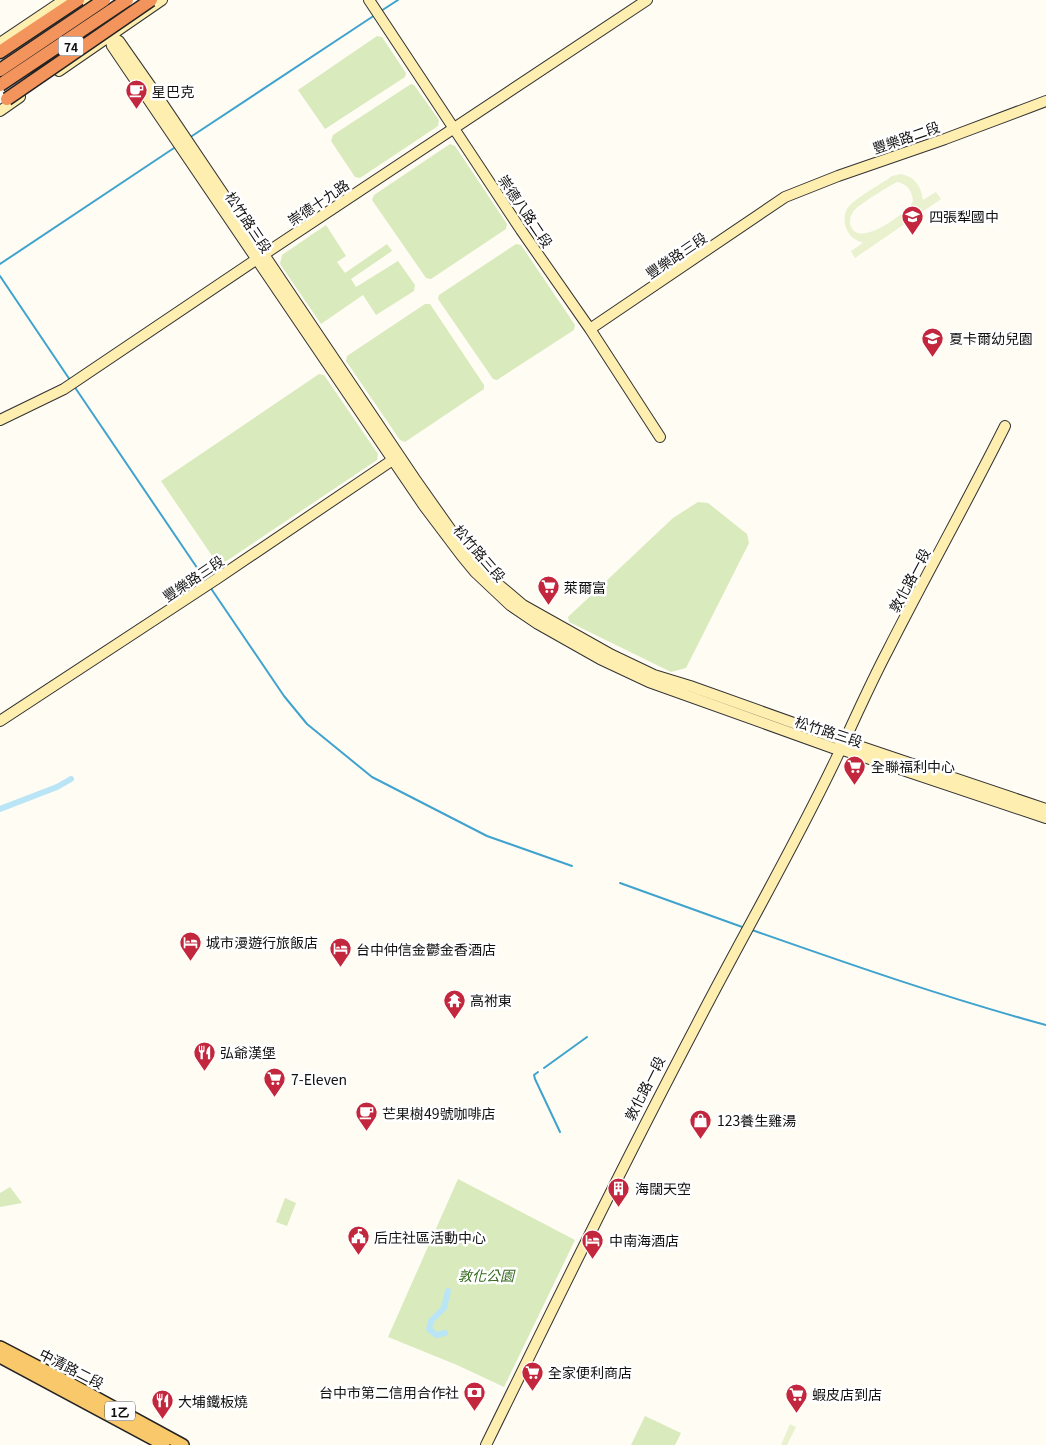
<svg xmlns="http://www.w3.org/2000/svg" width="1046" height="1445" viewBox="0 0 1046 1445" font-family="Georgia,'Noto Sans TC',serif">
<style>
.green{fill:#d9eabd}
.pitch{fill:#e9f1cf;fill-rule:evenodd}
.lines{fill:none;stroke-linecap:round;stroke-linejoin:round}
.stream{stroke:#3fa3ce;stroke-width:2}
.canal{stroke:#b9e5f6;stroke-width:6}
.secondary-casing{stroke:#333;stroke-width:12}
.primary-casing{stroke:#222;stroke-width:14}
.highway-casing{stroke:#222;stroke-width:15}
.secondary{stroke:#feeeb0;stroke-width:10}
.primary{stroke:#f8c86b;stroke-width:11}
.highway{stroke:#f4945d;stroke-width:12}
.highway-bridge-casing{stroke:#222;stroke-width:15;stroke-linecap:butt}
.highway-bridge{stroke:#f4945d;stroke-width:12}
.labels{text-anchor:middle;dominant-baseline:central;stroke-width:5;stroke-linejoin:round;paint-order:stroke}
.shield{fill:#fff;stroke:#585858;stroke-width:1}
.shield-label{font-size:12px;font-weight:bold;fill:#111}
.poi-label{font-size:14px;fill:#111;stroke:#fff;text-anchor:start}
.street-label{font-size:14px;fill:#111;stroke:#fff}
.park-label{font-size:14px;font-style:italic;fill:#366a1f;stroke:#fff}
</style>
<rect width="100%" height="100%" fill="#fffcf4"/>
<path class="green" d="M377,36L382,37L406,73L405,77L325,129L298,90Z
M411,84L414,85L439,120L438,126L360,178L355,177L331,141L333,135Z
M450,144L455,146L507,224L506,229L431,279L426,278L372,200L374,195Z
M326,225L346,256L337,262L345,273L387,244L392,251L351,279L356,287L398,261L415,285L414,291L376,315L363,295L321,324L280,264L282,255Z
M516,244L521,245L575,325L574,330L497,380L493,379L438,299L439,295Z
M425,304H430L484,385V389L405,442L400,440L346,361L347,356Z
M319,374L324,375L378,454L377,460L219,566L161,481Z
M698,502L708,503L747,534L749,543L686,668L671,672L569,622L568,617L673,518Z
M458,1179L575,1240L504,1387L457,1365L388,1337Z
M10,1187L22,1203L0,1207V1193Z
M285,1198L296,1203L287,1226L276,1222Z
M645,1416L681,1433L675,1445H631Z"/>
<path class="pitch" d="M901,174C915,177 921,186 923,200L936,192L941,199L855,258L851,251L863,243C855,240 849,236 846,228C844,222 844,215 847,209C851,201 879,185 888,179L892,176ZM897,182C908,184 912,191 913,201L910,207C901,215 861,247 851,227C849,223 850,216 853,212C856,206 889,186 897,182Z
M790,1424L796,1427L787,1445H781Z"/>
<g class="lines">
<path class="stream" d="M381,11L398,0
M189,138L375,15
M0,264L177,146
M0,276L70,380
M74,386L206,581
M210,587L284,696L307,724L372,777L487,836L572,866
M620,883L745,928
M752,930C849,964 946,998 1046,1025
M544,1068L587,1037
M538,1072L534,1075L535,1079L560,1132"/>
<path class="canal" d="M0,809L57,787L71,779
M445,1333L436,1335L429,1329L431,1321L444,1308L448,1291"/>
<defs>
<path id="secondary" d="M86,0L110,36L112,46L424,506L461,555L475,572L510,605L538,624L600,659L649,682L833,748L840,749L1046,818
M369,0L521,230L590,329L660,437
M110,36L119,41L154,91L415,479L460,543L470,556L498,584L523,605L612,655L654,675L690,686L844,741L1046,809
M0,43L64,0
M59,71L162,0
M0,111L20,97
M590,329L785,197L838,176L945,139L1046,101
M0,420L64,389L257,259L647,0
M0,721L218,578L397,457
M486,1445C555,1304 624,1163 697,1024C743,935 793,849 836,759C853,723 869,686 888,650C926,575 967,502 1005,426"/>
<path id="primary" d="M0,1347L71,1384L183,1445
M0,1357L164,1445"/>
<path id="highway" d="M0,52L78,0"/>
</defs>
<use href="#secondary" class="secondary-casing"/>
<use href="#primary" class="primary-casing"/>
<use href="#highway" class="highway-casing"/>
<use href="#secondary" class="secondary"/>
<use href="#primary" class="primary"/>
<use href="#highway" class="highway"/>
<defs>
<path id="highway-bridge" d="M0,70L104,0
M0,85L127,0
M7,99L151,0"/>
</defs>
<use href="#highway-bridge" class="highway-bridge-casing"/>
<use href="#highway-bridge" class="highway-bridge"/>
</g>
<defs>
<symbol id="cafe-pin" viewBox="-11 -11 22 30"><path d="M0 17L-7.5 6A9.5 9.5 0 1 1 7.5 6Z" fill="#c2273e" stroke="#fff"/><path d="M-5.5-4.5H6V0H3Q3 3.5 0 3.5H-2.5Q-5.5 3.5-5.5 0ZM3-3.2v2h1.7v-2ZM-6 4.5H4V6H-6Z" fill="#fff"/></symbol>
<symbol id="school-pin" viewBox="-11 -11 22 30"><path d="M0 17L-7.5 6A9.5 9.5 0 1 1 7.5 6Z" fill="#c2273e" stroke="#fff"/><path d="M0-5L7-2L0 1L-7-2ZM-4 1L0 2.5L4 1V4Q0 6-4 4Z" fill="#fff"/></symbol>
<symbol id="supermarket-pin" viewBox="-11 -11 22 30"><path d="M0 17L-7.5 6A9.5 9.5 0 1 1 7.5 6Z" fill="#c2273e" stroke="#fff"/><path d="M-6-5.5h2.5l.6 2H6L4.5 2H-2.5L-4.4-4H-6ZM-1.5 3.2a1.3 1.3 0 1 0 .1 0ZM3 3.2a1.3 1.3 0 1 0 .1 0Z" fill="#fff"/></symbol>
<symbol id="hotel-pin" viewBox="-11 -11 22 30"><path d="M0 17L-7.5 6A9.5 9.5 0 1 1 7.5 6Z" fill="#c2273e" stroke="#fff"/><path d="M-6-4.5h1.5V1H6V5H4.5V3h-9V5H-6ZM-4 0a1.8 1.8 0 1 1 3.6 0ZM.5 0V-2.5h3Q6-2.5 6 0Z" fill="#fff"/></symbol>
<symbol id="temple-pin" viewBox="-11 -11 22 30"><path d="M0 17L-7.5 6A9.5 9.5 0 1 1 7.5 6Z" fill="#c2273e" stroke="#fff"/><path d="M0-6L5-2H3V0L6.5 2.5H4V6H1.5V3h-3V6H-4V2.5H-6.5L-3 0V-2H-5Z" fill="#fff"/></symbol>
<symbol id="restaurant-pin" viewBox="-11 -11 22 30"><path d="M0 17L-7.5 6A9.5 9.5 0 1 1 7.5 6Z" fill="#c2273e" stroke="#fff"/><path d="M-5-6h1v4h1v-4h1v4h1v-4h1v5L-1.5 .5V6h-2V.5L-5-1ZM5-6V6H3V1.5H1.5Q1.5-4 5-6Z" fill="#fff"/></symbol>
<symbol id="shop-pin" viewBox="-11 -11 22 30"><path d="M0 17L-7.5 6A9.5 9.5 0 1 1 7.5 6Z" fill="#c2273e" stroke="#fff"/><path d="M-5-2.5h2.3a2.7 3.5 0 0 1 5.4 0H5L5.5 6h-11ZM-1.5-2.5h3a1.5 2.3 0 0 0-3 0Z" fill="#fff"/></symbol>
<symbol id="building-pin" viewBox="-11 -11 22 30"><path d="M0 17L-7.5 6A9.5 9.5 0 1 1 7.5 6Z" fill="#c2273e" stroke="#fff"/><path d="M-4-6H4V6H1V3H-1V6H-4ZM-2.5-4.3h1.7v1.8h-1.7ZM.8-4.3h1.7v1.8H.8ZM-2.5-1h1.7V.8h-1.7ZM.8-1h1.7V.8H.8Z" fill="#fff"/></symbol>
<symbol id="civic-pin" viewBox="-11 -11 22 30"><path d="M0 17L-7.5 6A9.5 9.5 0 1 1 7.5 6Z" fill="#c2273e" stroke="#fff"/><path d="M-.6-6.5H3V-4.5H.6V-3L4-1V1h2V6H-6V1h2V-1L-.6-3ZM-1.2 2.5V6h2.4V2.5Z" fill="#fff"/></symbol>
<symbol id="bank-pin" viewBox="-11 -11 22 30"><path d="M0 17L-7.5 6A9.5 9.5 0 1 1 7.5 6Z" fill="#c2273e" stroke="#fff"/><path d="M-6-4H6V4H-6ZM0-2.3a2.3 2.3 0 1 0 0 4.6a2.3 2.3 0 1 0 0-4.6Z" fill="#fff"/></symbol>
</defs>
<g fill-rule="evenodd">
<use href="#cafe-pin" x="124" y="78" width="25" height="34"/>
<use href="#school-pin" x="900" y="204" width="25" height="34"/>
<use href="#school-pin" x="920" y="326" width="25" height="34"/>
<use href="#supermarket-pin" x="536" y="574" width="25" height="34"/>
<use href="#supermarket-pin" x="842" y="754" width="25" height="34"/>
<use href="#hotel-pin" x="178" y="930" width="25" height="34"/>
<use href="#hotel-pin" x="328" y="936" width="25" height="34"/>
<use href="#temple-pin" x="442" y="988" width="25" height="34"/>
<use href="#restaurant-pin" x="192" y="1040" width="25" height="34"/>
<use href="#supermarket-pin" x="262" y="1066" width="25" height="34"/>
<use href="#cafe-pin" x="354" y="1100" width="25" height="34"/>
<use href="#shop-pin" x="688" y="1108" width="25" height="34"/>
<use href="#building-pin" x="606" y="1176" width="25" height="34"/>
<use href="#civic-pin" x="346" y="1224" width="25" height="34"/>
<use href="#hotel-pin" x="580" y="1228" width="25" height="34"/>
<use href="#supermarket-pin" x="520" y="1360" width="25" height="34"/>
<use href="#bank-pin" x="462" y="1380" width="25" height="34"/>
<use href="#supermarket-pin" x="784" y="1382" width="25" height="34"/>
<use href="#restaurant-pin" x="150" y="1388" width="25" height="34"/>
</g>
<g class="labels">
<g class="shield">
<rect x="58.5" y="36.5" width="25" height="19" rx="4"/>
<rect x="105" y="1401.5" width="30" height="19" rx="4"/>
</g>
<g class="shield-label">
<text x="71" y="46">74</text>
<text x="120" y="1411">1乙</text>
</g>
<g class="poi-label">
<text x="152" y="91">星巴克</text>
<text x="929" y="216">四張犁國中</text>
<text x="949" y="338">夏卡爾幼兒園</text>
<text x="564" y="587">萊爾富</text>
<text x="871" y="766">全聯福利中心</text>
<text x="206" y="942">城市漫遊行旅飯店</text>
<text x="356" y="949">台中仲信金鬱金香酒店</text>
<text x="470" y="1000">高祔東</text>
<text x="220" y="1052">弘爺漢堡</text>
<text x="291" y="1079">7-Eleven</text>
<text x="382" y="1113">芒果樹49號咖啡店</text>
<text x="717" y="1120">123養生雞湯</text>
<text x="635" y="1188">海闊天空</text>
<text x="374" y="1237">后庄社區活動中心</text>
<text x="609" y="1240">中南海酒店</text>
<text x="548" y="1372">全家便利商店</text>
<text x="459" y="1392" text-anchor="end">台中市第二信用合作社</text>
<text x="812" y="1394">蝦皮店到店</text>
<text x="178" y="1401">大埔鐵板燒</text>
</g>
<g class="street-label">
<text transform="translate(906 137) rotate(-19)">豐樂路二段</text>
<text transform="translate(318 202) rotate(-34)">崇德十九路</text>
<text transform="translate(526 211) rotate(56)">崇德八路二段</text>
<text transform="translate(249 222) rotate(56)">松竹路三段</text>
<text transform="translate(676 255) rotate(-34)">豐樂路三段</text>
<text transform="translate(480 553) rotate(49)">松竹路三段</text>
<text transform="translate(193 578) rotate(-34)">豐樂路三段</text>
<text transform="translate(909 580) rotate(-62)">敦化路一段</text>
<text transform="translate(829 731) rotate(18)">松竹路三段</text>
<text transform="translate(644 1088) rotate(-63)">敦化路一段</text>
<text transform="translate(72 1368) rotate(27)">中清路二段</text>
</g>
<g class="park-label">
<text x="486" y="1275">敦化公園</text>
</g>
</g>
</svg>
